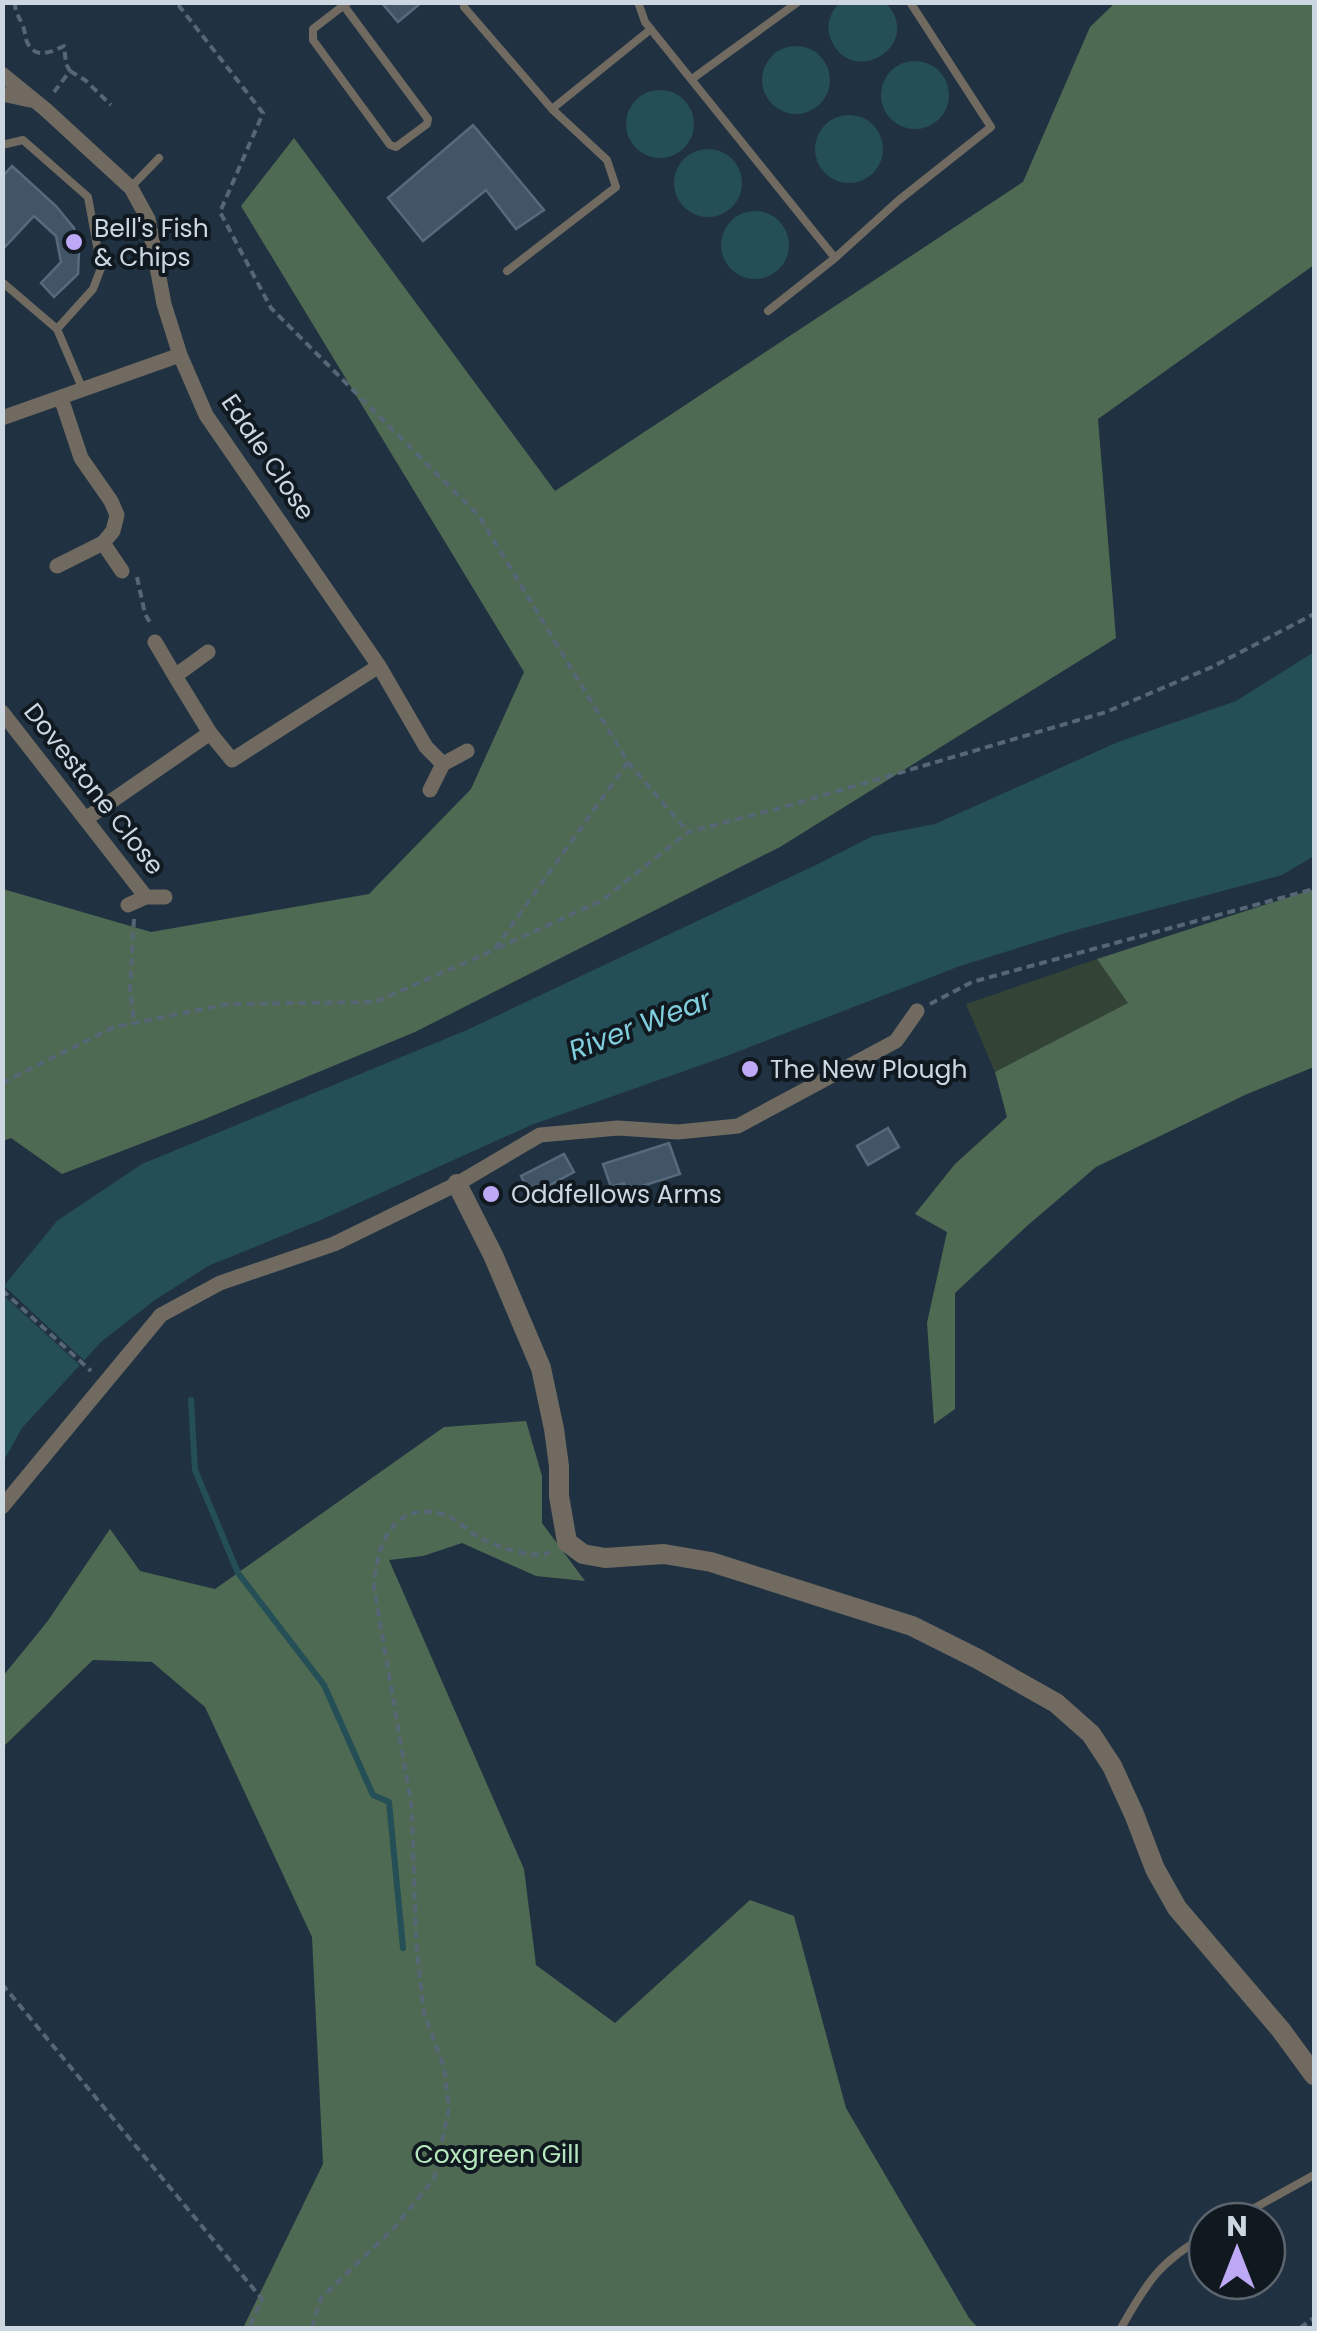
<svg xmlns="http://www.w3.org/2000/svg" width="1317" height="2331" viewBox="0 0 1317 2331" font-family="Poppins,sans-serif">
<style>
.green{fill:#334436}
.forest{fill:#4e6a52}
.water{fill:#254f57}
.pier{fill:#203242}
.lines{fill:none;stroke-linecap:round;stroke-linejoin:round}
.stream{stroke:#254f57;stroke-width:6}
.building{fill:#425567;stroke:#576a7c;stroke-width:2.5}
.path{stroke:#576675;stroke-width:4;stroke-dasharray:8 5;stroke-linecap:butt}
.service{stroke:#706a60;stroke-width:8}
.minor{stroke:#706a60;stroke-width:15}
.tertiary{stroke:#706a60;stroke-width:20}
.poi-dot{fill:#bda9f5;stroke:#111920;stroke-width:4}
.labels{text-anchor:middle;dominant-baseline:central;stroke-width:8;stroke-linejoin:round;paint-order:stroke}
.poi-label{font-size:25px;fill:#ccd7e2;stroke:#111920;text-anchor:start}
.street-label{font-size:25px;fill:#ccd7e2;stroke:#111920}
.park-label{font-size:25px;fill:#b5e7bc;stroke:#111920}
.water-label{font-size:28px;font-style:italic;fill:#81cedd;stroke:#111920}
</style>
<rect width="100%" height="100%" fill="#203242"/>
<path class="green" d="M1097,959L1129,1003L995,1072L966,1004Z"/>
<path class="forest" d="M1115,3H1314V265L1098,419L1116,638L780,847L415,1032L205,1119L62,1174L11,1138L3,1141V889L151,932L369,894L471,789L524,672L241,206L294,138L555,491L1023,182L1090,27Z
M1314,889V1067L1247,1094L1096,1167L1028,1225L955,1293V1409L934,1424L927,1323L947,1232L915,1214L955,1164L1007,1117L995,1072L1128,1003L1097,959Z
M526,1421L542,1476V1523L585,1581L536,1576L462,1543L423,1556L389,1560L524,1869L536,1965L615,2023L750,1900L794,1916L846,2108L969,2318L978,2328H243L323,2164L312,1937L205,1707L152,1662L93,1660L3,1747V1676L47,1622L110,1529L140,1571L215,1589L444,1427Z"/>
<path class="water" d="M839,3H886C925,45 852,89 831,40C825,26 830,14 839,3Z
M762 80a34 34 0 1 1 68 0a34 34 0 1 1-68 0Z
M881 95a34 34 0 1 1 68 0a34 34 0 1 1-68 0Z
M626 124a34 34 0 1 1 68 0a34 34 0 1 1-68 0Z
M815 149a34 34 0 1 1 68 0a34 34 0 1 1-68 0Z
M674 183a34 34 0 1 1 68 0a34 34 0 1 1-68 0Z
M721 245a34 34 0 1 1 68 0a34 34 0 1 1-68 0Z
M1314,652V856L1282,875L1072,931L960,966L721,1058L531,1125L323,1219L208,1266L155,1300L101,1342L22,1428L3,1462V1287L57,1221L142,1164L467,1030L818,864L873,836L935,824L1118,742L1236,701Z"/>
<path class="pier" d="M3,1285L88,1364L84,1369L3,1295Z"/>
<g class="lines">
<path class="stream" d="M191,1400L195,1470L238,1573L324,1685L373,1795L389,1802L403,1948"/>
</g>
<path class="building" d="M381,2H422L398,22Z
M473,125L544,210L516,229L486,190L423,241L388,198Z
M12,166L56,206L74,228L79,252L78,274L54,297L41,283L61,262L56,236L34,216L2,250V177Z
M888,1128L899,1147L868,1165L857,1146Z
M669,1143L680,1174L627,1191L624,1183L611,1187L603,1164Z
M564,1154L574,1172L531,1195L521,1176Z"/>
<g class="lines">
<path class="path" d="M15,2C15,14 19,16 23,26C25,31 25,37 27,42C35,60 51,52 64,46L66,64L70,71L54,92
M70,71L85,80L111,105
M137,577L145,614L151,624
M628,762L687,831
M134,919L130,988L134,1023
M498,948L601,901L688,832L780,808L1106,712L1212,667L1314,614
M930,1004L972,982L1314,889
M2,1083L114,1027L229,1004L375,1002L494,950L628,762L479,516L271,308L220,212L263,113L176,2
M2,1290L91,1371
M2,1984L262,2299L249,2328
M312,2328L321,2298L394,2228L434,2179L449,2108L444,2067L424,2013L416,1943L412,1809L374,1587C376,1547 392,1500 442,1514C457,1518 469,1533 482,1539C499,1547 534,1560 550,1552
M1300,2328L1314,2318"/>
<path class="service" d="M638,2L645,22L835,258
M344,6L428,119L427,124L396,147L390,145L313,40V29L348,2
M464,7L552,109L607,160L616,187L507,271
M692,79L798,2
M552,109L651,29
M2,145L23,140L88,197L101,268L93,289L57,329
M131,187L159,158
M2,282L57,329L83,390
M768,311L835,258L899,200L991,127L910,2
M1231,2221L1314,2175
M1121,2328C1147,2282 1160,2261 1207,2235"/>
<path class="minor" d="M2,74L45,109L131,188L148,219L164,304L180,355L206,415L379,666L426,747L443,764L467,751
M2,94L30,100
M61,398L81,458L111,501L117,515L113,531L103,543L122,571
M2,418L180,355
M57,566L103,543
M155,642L175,676
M208,652L175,676L210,733
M2,712L146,897
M430,790L443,764
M87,818L210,733L232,760L379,666
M128,905L146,897H165
M2,1507L161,1315L220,1283L334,1244L457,1184L540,1135L618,1128L678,1132L738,1126L896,1041L917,1011"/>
<path class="tertiary" d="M457,1184L493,1255L541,1368L554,1429L559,1466V1496L567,1542L583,1554L605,1558L664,1554L711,1562L912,1626L978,1659L1056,1703L1091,1734L1112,1766L1134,1814L1155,1869L1177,1908L1281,2030L1314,2075"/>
</g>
<g class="poi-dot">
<circle cx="74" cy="242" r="10"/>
<circle cx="750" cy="1069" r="10"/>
<circle cx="491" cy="1194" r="10"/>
</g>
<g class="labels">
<g class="poi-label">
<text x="94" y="228">Bell's Fish<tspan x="94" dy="29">&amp; Chips</tspan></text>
<text x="770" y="1069">The New Plough</text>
<text x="511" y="1194">Oddfellows Arms</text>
</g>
<g class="street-label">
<text transform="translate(268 457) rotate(56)">Edale Close</text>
<text transform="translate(94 789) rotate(52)">Dovestone Close</text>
</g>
<g class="park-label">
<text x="497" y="2154">Coxgreen Gill</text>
</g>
<g class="water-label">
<text transform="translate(640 1025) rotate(-21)">River Wear</text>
</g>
</g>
<rect width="1317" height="2331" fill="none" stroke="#ccd7e2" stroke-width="10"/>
<g transform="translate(1237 2251)"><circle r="48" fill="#111920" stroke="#5c656e" stroke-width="2.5"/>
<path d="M0-8L18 38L0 25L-18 38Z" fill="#bda9f5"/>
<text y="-15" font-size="28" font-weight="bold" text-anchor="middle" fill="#ccd7e2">N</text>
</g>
</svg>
